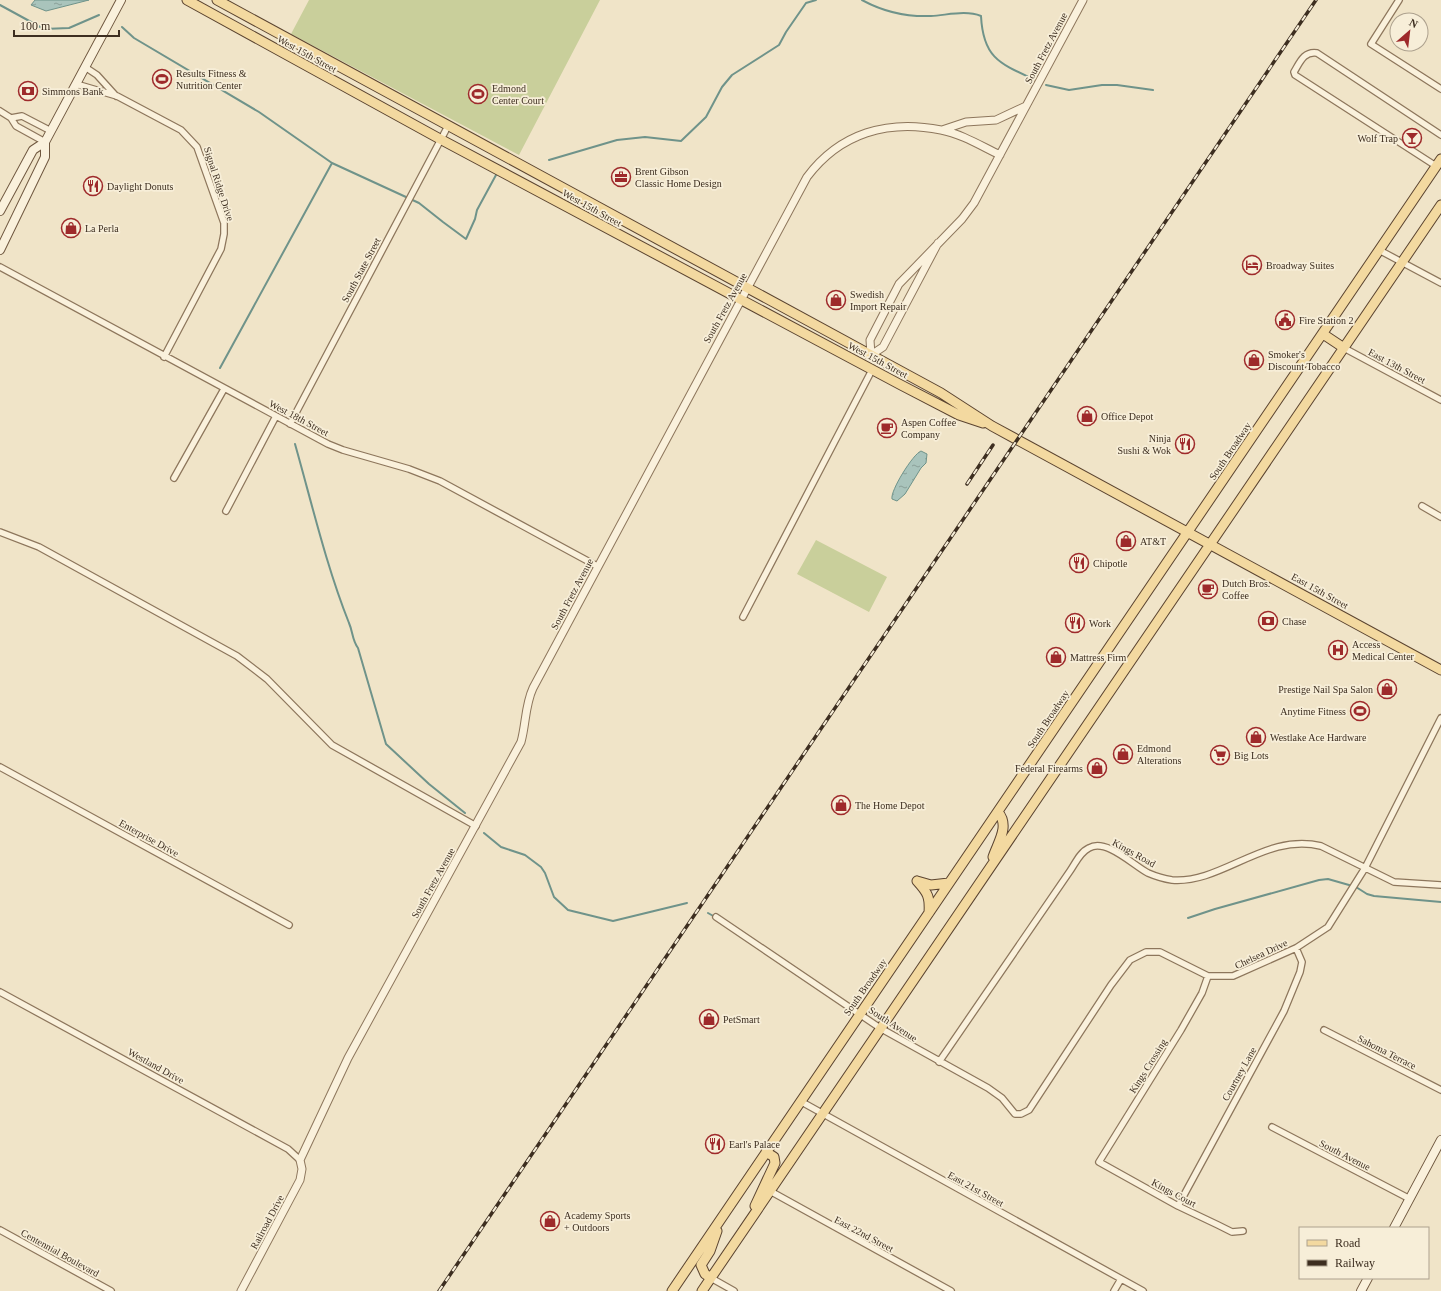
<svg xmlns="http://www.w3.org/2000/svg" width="1441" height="1291" viewBox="0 0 1441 1291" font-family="Georgia,serif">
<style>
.garden{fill:#c9cf9b}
.water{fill:url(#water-ripples);stroke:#6f938a}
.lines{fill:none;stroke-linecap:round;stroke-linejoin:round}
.stream{stroke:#6f938a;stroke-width:2}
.minor-casing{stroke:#8d765c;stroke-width:8}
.tertiary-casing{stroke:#8d765c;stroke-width:9}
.secondary-casing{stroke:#6f573f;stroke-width:10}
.primary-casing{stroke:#5b4430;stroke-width:11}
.minor{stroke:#faf1dc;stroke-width:5.5}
.tertiary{stroke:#faf1dc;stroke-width:7}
.secondary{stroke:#faf1dc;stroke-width:8}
.primary{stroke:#f3d9a0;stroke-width:9}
.rail-casing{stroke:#3d2e20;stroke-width:3.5}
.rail{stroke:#f7eed8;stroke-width:2;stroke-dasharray:6;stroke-linecap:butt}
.labels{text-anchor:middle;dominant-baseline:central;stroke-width:3.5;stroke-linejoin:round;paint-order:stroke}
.street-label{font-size:10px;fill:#3d2e20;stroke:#f7eed8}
.poi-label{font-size:10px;fill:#3d2e20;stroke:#f7eed8;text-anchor:start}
</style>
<defs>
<pattern id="water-ripples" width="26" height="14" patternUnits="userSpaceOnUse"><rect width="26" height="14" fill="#a9c4bc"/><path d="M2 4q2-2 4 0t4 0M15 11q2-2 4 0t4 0" fill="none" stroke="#8ba098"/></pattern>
</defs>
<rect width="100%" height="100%" fill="#f0e4c8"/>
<path class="garden" d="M309,0H600L519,155L291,34Z
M816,540L887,577L869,612L797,574Z"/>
<path class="water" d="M35,0H89L46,11L31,5Z
M921,451L927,454L926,463L921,468L905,494L897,501L892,499C890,491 913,454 921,451Z"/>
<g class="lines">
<path class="stream" d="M862,0C884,12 907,17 931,16C948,15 966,10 981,16C983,56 998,63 1031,78
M0,5L44,29L69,28L99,15
M122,27L134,38L259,112L332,163L419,203L443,222L466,239L475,219L477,210L496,175
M1046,85L1069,90L1102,85H1117L1153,90
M549,160L617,140L645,137L681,141L706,117L722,87L732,75L779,45L786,32L806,3L816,0
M220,368L332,163
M295,444C312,504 326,565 349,623C353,632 352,640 358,648L386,744L429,784L465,813
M484,833L501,847L525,855L541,867L545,873L554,897L568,910L613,921L687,903
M708,913L715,917
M1188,918L1215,909L1319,880L1328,879L1356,887L1367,894L1374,896L1441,902"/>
<defs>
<path id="minor" d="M1399,0L1371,44L1441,89
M85,67L97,75L116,96
M76,84L117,96L181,130L197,147L224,223V234L221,249L164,357
M0,111L11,118
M45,142L16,126L11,118L22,116L51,131
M1436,166L1295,75L1294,72C1300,62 1304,51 1317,53L1441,135
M1379,250L1441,283
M0,267L328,444L343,450L409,469L440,481L597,566
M1344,348L1441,400
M290,424L448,126
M174,478L224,389
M1422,506L1441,517
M226,511L276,416
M0,532L39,547L237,656L267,679L332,745L476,826
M743,617L872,370
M0,767L289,925
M716,917L880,1028L988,1088L1002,1098L1015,1114H1021L1029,1110L1111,985L1130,960L1146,952H1160L1208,976H1233L1296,948L1328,927L1365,868L1441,718
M1208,976L1202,993L1181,1030L1099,1162L1178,1206L1218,1225L1232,1232L1243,1231
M0,992L288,1149L300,1160
M1324,1030L1441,1090
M939,1062L1070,871C1075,864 1080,852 1089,848C1106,838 1133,865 1148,873C1155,876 1165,879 1172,880C1222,884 1266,832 1321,846L1394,882L1441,885
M800,1101L1143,1291
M1272,1127L1410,1199
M770,1191L951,1291
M1178,1206L1284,1011L1300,972L1302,962L1296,948
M0,1230L111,1291
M711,1278L734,1291
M1114,1291L1121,1279"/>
<path id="tertiary" d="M942,130L966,122L996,120L1026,106
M938,243L883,347L871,355L870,340L899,284L962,219L974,203L1083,0
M241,1291L300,1180L302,1169L300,1160L348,1058L521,742C526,724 525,705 533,688L807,177C840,133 888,119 941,130C962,134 981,146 1000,155"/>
<path id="secondary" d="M0,211L33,150L45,142
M0,250L45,157V142L121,0
M1394,1228L1441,1140
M1361,1291L1368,1278"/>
<path id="primary" d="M187,0L440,139L901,385L959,415L983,423
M217,0L882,361L941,393L992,426L1441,670
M1323,334L1344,348
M993,857C998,842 1010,826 998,812
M917,881C928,893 930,897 929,913
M917,881L931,885L949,883
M755,1206L775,1163L774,1157L766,1152
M711,1278L705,1274L701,1265L710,1251L717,1231
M672,1291L1441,159
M702,1291L1441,205"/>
</defs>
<use href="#minor" class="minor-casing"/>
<use href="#tertiary" class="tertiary-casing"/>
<use href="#secondary" class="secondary-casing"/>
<use href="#primary" class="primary-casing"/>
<use href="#minor" class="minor"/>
<use href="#tertiary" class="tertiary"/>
<use href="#secondary" class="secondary"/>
<use href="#primary" class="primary"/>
<defs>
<path id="rail" d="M967,484L993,445
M439,1291L1316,0"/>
</defs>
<use href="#rail" class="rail-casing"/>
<use href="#rail" class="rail"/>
</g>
<defs>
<symbol id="stadium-ring" viewBox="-11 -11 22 22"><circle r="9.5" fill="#f7eed8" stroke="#9e2a2b" stroke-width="1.5"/><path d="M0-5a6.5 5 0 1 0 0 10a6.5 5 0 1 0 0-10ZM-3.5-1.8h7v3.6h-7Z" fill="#9e2a2b"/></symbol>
<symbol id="bank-ring" viewBox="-11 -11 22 22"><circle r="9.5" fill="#f7eed8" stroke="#9e2a2b" stroke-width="1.5"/><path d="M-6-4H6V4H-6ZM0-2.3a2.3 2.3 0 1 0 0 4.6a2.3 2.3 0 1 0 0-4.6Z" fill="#9e2a2b"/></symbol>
<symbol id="bar-ring" viewBox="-11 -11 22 22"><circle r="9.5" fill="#f7eed8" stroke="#9e2a2b" stroke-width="1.5"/><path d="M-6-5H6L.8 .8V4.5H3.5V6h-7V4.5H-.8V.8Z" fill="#9e2a2b"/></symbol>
<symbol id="office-ring" viewBox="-11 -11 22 22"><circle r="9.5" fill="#f7eed8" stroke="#9e2a2b" stroke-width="1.5"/><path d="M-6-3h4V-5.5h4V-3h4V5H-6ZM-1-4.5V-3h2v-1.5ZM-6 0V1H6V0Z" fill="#9e2a2b"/></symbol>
<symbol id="restaurant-ring" viewBox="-11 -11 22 22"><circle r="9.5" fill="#f7eed8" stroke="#9e2a2b" stroke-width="1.5"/><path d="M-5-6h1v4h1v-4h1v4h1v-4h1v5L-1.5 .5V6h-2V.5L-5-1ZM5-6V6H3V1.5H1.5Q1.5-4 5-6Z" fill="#9e2a2b"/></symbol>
<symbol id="shop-ring" viewBox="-11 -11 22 22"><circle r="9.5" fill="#f7eed8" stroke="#9e2a2b" stroke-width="1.5"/><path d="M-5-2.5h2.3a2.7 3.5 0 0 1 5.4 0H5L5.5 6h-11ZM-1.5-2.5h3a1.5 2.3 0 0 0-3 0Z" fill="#9e2a2b"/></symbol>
<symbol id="hotel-ring" viewBox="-11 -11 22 22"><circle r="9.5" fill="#f7eed8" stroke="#9e2a2b" stroke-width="1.5"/><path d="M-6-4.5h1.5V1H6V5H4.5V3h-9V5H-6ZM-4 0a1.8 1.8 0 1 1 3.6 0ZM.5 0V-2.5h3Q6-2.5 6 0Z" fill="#9e2a2b"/></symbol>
<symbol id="civic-ring" viewBox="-11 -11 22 22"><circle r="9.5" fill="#f7eed8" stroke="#9e2a2b" stroke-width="1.5"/><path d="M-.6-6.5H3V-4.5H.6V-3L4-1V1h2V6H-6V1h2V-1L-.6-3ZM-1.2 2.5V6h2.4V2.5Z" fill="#9e2a2b"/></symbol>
<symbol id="cafe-ring" viewBox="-11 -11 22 22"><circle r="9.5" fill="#f7eed8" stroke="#9e2a2b" stroke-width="1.5"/><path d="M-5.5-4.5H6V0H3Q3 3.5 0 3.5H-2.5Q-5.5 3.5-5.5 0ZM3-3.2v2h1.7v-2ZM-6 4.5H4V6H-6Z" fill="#9e2a2b"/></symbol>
<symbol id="hospital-ring" viewBox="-11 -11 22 22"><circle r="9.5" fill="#f7eed8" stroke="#9e2a2b" stroke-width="1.5"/><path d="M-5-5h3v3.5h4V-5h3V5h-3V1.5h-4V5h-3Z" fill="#9e2a2b"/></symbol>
<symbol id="supermarket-ring" viewBox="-11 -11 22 22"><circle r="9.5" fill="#f7eed8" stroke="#9e2a2b" stroke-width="1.5"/><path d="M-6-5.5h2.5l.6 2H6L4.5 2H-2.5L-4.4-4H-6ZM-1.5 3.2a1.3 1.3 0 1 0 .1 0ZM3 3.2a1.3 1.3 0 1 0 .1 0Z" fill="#9e2a2b"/></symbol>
</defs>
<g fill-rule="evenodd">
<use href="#stadium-ring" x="151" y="68" width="22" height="22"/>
<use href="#bank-ring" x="17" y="80" width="22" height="22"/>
<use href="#stadium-ring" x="467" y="83" width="22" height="22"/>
<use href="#bar-ring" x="1401" y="127" width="22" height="22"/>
<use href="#office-ring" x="610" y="166" width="22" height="22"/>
<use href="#restaurant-ring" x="82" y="175" width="22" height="22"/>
<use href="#shop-ring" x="60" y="217" width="22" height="22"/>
<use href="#hotel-ring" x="1241" y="254" width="22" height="22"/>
<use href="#shop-ring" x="825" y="289" width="22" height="22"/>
<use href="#civic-ring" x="1274" y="309" width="22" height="22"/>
<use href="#shop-ring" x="1243" y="349" width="22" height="22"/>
<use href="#shop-ring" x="1076" y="405" width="22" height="22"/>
<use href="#cafe-ring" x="876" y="417" width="22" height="22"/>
<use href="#restaurant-ring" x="1174" y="433" width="22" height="22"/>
<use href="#shop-ring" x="1115" y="530" width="22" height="22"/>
<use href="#restaurant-ring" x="1068" y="552" width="22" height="22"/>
<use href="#cafe-ring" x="1197" y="578" width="22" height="22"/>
<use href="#bank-ring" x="1257" y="610" width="22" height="22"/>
<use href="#restaurant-ring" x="1064" y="612" width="22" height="22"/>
<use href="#hospital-ring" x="1327" y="639" width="22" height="22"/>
<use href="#shop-ring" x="1045" y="646" width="22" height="22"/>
<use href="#shop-ring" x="1376" y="678" width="22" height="22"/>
<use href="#stadium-ring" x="1349" y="700" width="22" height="22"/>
<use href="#shop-ring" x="1245" y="726" width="22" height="22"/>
<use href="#shop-ring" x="1112" y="743" width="22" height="22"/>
<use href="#supermarket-ring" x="1209" y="744" width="22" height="22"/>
<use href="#shop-ring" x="1086" y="757" width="22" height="22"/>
<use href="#shop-ring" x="830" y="794" width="22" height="22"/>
<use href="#shop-ring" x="698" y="1008" width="22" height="22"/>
<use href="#restaurant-ring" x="704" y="1133" width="22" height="22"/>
<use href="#shop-ring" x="539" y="1210" width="22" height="22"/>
</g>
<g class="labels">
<g class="street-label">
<text transform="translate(1046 48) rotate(-62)">South Fretz Avenue</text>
<text transform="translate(307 54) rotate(29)">West 15th Street</text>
<text transform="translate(219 184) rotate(72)">Signal Ridge Drive</text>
<text transform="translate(592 208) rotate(29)">West 15th Street</text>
<text transform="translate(361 270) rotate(-62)">South State Street</text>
<text transform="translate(725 308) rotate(-61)">South Fretz Avenue</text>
<text transform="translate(878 360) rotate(28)">West 15th Street</text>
<text transform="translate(1397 366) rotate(28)">East 13th Street</text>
<text transform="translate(299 418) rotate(28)">West 18th Street</text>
<text transform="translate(1230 451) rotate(-56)">South Broadway</text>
<text transform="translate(1320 591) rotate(29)">East 15th Street</text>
<text transform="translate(572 594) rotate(-62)">South Fretz Avenue</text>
<text transform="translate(1048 719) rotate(-56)">South Broadway</text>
<text transform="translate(149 838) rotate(29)">Enterprise Drive</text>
<text transform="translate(1134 853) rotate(29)">Kings Road</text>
<text transform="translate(433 883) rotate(-61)">South Fretz Avenue</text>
<text transform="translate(1261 954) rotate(-25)">Chelsea Drive</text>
<text transform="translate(865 987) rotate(-55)">South Broadway</text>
<text transform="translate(893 1024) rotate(33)">South Avenue</text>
<text transform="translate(1387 1052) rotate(27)">Sahoma Terrace</text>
<text transform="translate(156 1066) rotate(29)">Westland Drive</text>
<text transform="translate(1148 1066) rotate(-58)">Kings Crossing</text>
<text transform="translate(1239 1074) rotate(-61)">Courtney Lane</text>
<text transform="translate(1345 1155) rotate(27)">South Avenue</text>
<text transform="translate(976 1189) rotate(29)">East 21st Street</text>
<text transform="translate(1174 1193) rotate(28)">Kings Court</text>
<text transform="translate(267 1222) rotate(-62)">Railroad Drive</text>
<text transform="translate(864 1234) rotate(28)">East 22nd Street</text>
<text transform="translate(60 1253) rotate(29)">Centennial Boulevard</text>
</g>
<g class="poi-label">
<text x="176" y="73">Results Fitness &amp;<tspan x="176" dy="12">Nutrition Center</tspan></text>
<text x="492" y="88">Edmond<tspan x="492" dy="12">Center Court</tspan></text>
<text x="42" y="91">Simmons Bank</text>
<text x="1398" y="138" text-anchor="end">Wolf Trap</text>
<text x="635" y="171">Brent Gibson<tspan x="635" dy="12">Classic Home Design</tspan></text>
<text x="107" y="186">Daylight Donuts</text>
<text x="85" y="228">La Perla</text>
<text x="1266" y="265">Broadway Suites</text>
<text x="850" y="294">Swedish<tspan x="850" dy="12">Import Repair</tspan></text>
<text x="1299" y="320">Fire Station 2</text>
<text x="1268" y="354">Smoker's<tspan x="1268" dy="12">Discount Tobacco</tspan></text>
<text x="1101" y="416">Office Depot</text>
<text x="901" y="422">Aspen Coffee<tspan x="901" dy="12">Company</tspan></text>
<text x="1171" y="438" text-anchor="end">Ninja<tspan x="1171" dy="12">Sushi &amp; Wok</tspan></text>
<text x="1140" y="541">AT&amp;T</text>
<text x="1093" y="563">Chipotle</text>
<text x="1222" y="583">Dutch Bros.<tspan x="1222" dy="12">Coffee</tspan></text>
<text x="1282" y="621">Chase</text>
<text x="1089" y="623">Work</text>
<text x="1352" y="644">Access<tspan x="1352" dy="12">Medical Center</tspan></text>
<text x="1070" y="657">Mattress Firm</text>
<text x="1373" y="689" text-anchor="end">Prestige Nail Spa Salon</text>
<text x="1346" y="711" text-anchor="end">Anytime Fitness</text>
<text x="1270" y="737">Westlake Ace Hardware</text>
<text x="1137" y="748">Edmond<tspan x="1137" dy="12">Alterations</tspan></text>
<text x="1234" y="755">Big Lots</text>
<text x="1083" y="768" text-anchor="end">Federal Firearms</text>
<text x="855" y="805">The Home Depot</text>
<text x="723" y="1019">PetSmart</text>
<text x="729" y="1144">Earl's Palace</text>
<text x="564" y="1215">Academy Sports<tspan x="564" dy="12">+ Outdoors</tspan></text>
</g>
</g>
<rect x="1299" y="1227" width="130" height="52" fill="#f7eed8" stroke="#ada18e"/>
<rect x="1307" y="1240" width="20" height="6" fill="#f3d9a0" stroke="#ada18e"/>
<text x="1335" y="1247" font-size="12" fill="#3d2e20">Road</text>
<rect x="1307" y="1260" width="20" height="6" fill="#3d2e20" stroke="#ada18e"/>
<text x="1335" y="1267" font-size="12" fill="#3d2e20">Railway</text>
<g transform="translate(1409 32) rotate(28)"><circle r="19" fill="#f7eed8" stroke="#ada18e"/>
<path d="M0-3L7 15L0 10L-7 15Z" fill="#9e2a2b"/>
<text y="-6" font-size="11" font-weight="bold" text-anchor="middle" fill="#3d2e20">N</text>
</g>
<path d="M14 30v6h105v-6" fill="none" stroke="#3d2e20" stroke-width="2"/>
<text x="20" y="30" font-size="12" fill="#3d2e20" stroke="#f7eed8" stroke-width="3" paint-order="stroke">100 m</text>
</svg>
